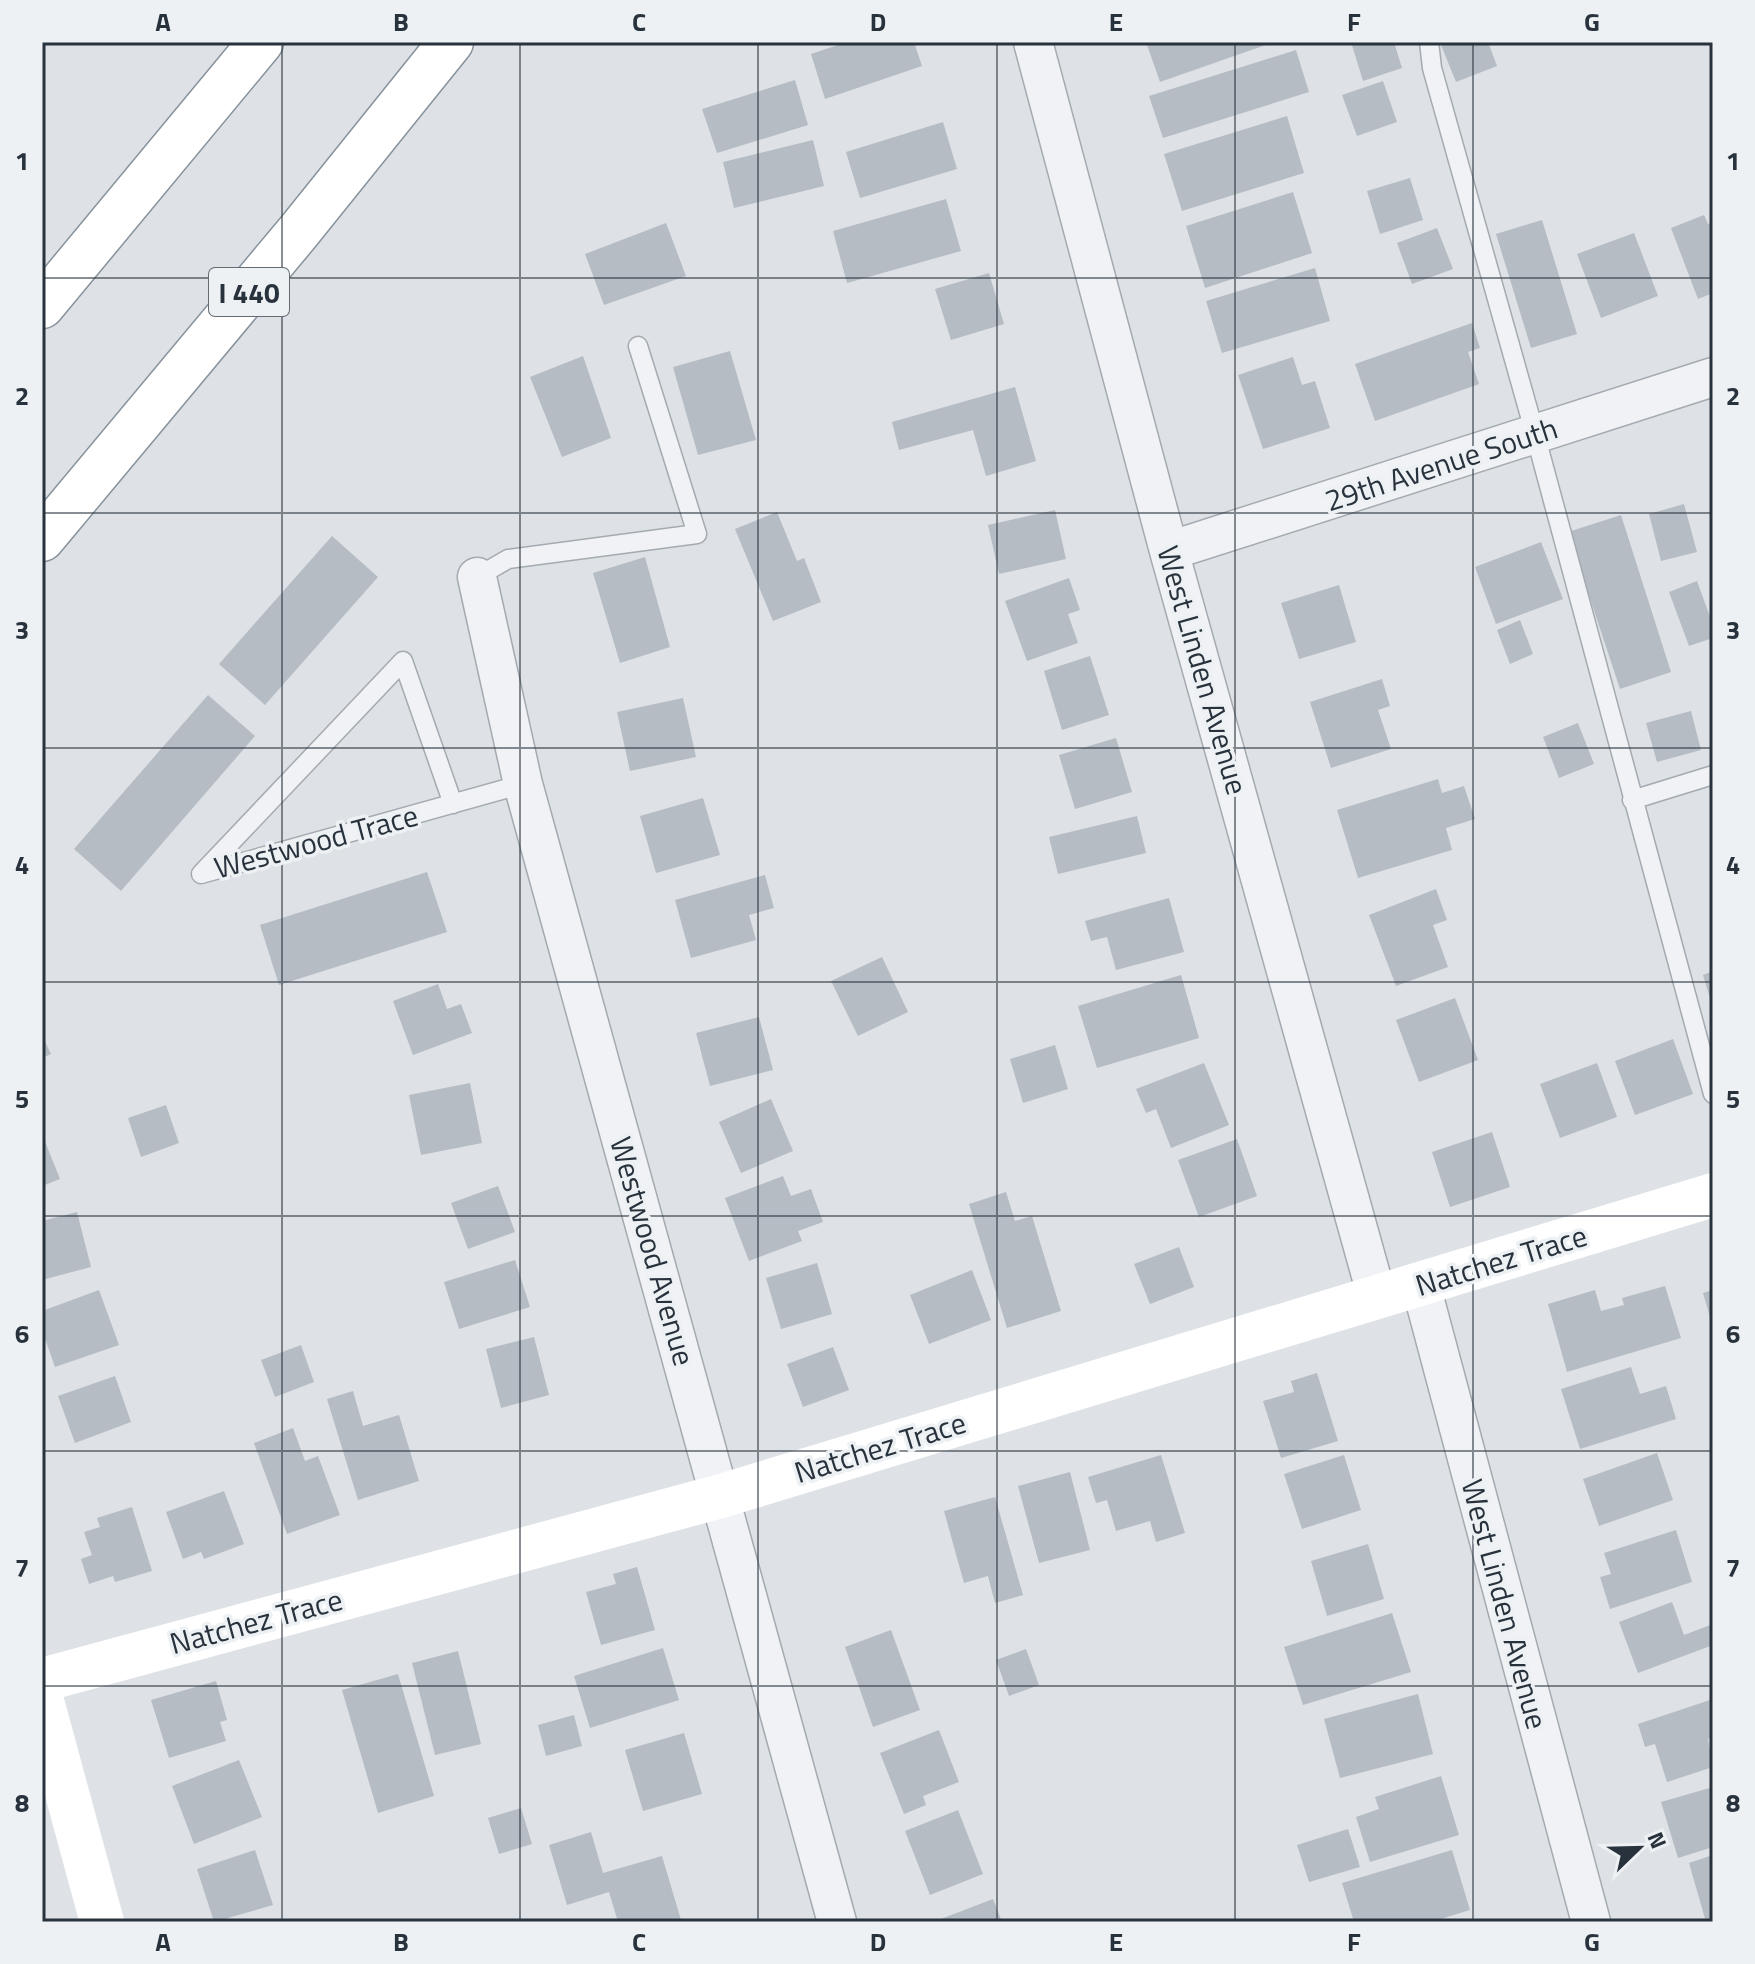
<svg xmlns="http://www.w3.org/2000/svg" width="1755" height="1964" viewBox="0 0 1755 1964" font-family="'Titillium Web',sans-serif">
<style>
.building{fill:#b5bcc3}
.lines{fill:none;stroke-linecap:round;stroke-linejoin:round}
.lane-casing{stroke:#a4aab0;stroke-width:21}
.street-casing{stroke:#a4aab0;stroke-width:41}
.highway-casing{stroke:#86929c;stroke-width:47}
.lane{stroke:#f0f2f5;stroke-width:18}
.street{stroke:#f0f2f5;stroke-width:38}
.secondary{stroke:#fff;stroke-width:44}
.highway{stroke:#fff;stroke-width:44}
.grid{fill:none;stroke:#28323c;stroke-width:2;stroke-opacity:0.55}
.labels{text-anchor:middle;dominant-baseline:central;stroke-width:7;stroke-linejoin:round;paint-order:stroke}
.shield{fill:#edf1f4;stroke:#636b73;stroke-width:2}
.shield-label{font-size:28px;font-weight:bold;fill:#28323c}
.street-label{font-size:30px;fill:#28323c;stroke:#edf1f4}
.neatline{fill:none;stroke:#28323c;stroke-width:3}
.grid-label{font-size:26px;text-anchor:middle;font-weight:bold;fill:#28323c}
</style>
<rect width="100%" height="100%" fill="#dee2e6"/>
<path class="building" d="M847,42H914L922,66L825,99L811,54Z
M1146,42H1274L1160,82Z
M1351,42H1394L1402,68L1363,81Z
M1448,42H1488L1497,66L1456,82L1441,45Z
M1296,50L1309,92L1163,138L1149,96Z
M795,80L808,125L717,153L702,109Z
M1383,81L1397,122L1357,136L1342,95Z
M1287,116L1304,173L1182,211L1164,154Z
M943,122L957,169L860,198L846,152Z
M813,140L824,186L734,208L723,162Z
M1410,178L1423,220L1380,234L1367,191Z
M1293,192L1312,253L1205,288L1186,226Z
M946,199L961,251L847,283L833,231Z
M1704,215L1708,224L1713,222V293L1698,299L1671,228Z
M1542,220L1577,334L1531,348L1496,234Z
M666,223L686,276L604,305L585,254Z
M1437,228L1453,269L1412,284L1397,243Z
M1634,233L1658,296L1601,318L1577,254Z
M1315,268L1330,321L1222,353L1206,301Z
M989,273L1004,324L951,340L935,289Z
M1472,323L1480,348L1468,352L1479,384L1375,421L1355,364Z
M730,351L756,440L698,455L673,367Z
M583,356L611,438L562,457L530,377Z
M1293,357L1302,385L1315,381L1330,428L1263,449L1238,375Z
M1015,387L1036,461L986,476L973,430L899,450L892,422Z
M1684,504L1697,552L1661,561L1649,514Z
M1055,510L1066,559L999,574L988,525Z
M777,512L797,561L804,558L821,602L773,621L735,529Z
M1621,515L1671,672L1620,689L1568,532Z
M332,536L378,577L265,705L219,664Z
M1541,542L1563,599L1496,624L1475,567Z
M645,557L670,647L620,663L593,573Z
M1069,578L1080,610L1068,614L1078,643L1027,661L1005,601Z
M1697,581L1713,625V638L1689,646L1669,592Z
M1339,585L1356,642L1299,659L1281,603Z
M1520,620L1533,654L1510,664L1497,630Z
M1090,656L1109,715L1062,730L1044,671Z
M1382,679L1390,706L1378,710L1391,749L1331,768L1310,702Z
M208,695L255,736L121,891L74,849Z
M683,698L696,757L630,771L617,712Z
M1691,711L1701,750L1657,762L1646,723Z
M1578,723L1594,764L1559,778L1543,737Z
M1116,738L1132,792L1075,809L1059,755Z
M1438,779L1442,793L1464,786L1475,819L1446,828L1452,850L1358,878L1337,810Z
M703,798L720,855L656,873L640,816Z
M1137,816L1146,853L1058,874L1049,837Z
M427,872L447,932L279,985L260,925Z
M765,875L774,908L749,915L756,940L691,958L675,900Z
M1436,889L1447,920L1433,925L1448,967L1396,986L1369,915Z
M1169,898L1184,952L1116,970L1107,937L1091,941L1085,921Z
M882,957L908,1012L858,1036L831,981Z
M1713,971V1005H1712L1703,975Z
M1181,975L1199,1038L1097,1068L1078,1006Z
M438,984L447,1009L461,1004L472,1033L413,1055L393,1001Z
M1455,998L1478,1060L1419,1082L1396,1020Z
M759,1017L773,1070L710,1086L696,1033Z
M42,1035L51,1054L42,1058Z
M1673,1039L1693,1094L1635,1115L1615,1061Z
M1055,1045L1068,1089L1023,1103L1010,1059Z
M1204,1063L1229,1125L1171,1148L1156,1109L1146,1113L1136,1089Z
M1597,1063L1617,1117L1560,1138L1540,1084Z
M470,1083L482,1143L421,1155L409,1095Z
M771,1099L793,1151L741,1173L719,1122Z
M166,1105L179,1143L141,1157L128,1118Z
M1492,1132L1510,1187L1450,1207L1432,1152Z
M42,1134L60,1179L42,1186Z
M1237,1139L1257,1196L1199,1217L1178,1160Z
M783,1176L791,1196L811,1189L823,1222L798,1231L802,1241L749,1261L725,1198Z
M498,1186L515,1232L468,1249L451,1203Z
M1006,1192L1015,1221L1032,1216L1061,1311L1007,1328L969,1204Z
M77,1212L91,1267L42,1280V1221Z
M1179,1247L1194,1287L1150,1304L1134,1264Z
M515,1260L530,1307L459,1329L444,1282Z
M817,1263L832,1314L781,1329L766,1278Z
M972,1270L991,1320L929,1344L910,1295Z
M1665,1286L1681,1338L1567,1372L1548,1304L1595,1290L1601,1311L1624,1305L1622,1298Z
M99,1290L119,1345L55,1367L42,1330V1311Z
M1713,1290V1324H1712L1703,1293Z
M534,1337L549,1395L501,1408L486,1349Z
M301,1345L314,1382L275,1397L261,1360Z
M833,1347L849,1390L803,1407L787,1364Z
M1631,1367L1640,1394L1666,1386L1676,1419L1580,1449L1561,1389Z
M1317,1373L1338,1441L1281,1458L1263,1401L1294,1392L1291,1381Z
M115,1376L131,1422L75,1443L58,1396Z
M353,1391L363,1426L399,1415L419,1481L358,1500L327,1399Z
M293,1428L305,1461L318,1456L340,1515L287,1534L254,1443Z
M1657,1453L1673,1500L1599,1526L1583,1479Z
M1161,1455L1185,1533L1156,1542L1150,1521L1116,1531L1107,1500L1096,1503L1088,1477Z
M1344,1455L1361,1510L1302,1529L1284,1474Z
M1070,1472L1090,1550L1039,1563L1018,1486Z
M224,1491L244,1544L204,1559L201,1552L183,1559L166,1512Z
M995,1497L1023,1595L995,1603L988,1576L964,1583L944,1511Z
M132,1507L152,1571L115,1582L113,1576L89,1584L81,1559L92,1555L84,1532L100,1527L97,1518Z
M1676,1530L1692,1582L1610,1609L1600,1577L1611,1574L1604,1553Z
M1368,1544L1384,1599L1327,1616L1311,1561Z
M637,1567L655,1630L601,1645L586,1592L616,1584L613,1574Z
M1672,1602L1684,1635L1713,1624V1645L1638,1673L1619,1622Z
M1392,1613L1411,1672L1303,1705L1284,1647Z
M891,1630L920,1710L873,1727L845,1647Z
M663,1648L679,1700L590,1728L574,1676Z
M1026,1649L1039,1685L1009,1696L996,1660Z
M458,1651L481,1744L435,1755L412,1663Z
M398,1674L434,1796L378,1813L342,1690Z
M216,1681L227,1720L220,1722L226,1741L169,1758L151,1700Z
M1418,1694L1433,1754L1340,1778L1324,1719Z
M1713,1699V1737L1708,1739L1713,1767L1667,1782L1655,1744L1645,1747L1638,1724Z
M574,1715L582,1746L546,1756L538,1725Z
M939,1730L959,1782L923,1796L926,1805L904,1814L880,1753Z
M684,1733L702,1794L643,1811L625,1750Z
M239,1760L262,1817L194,1844L172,1786Z
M1441,1776L1459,1835L1370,1862L1356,1817L1379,1809L1375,1797Z
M1713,1787V1847L1678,1858L1661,1802Z
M521,1808L532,1844L499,1854L488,1818Z
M958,1810L983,1874L930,1895L905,1831Z
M1348,1829L1360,1867L1309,1882L1297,1845Z
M591,1832L603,1873L662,1856L681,1920L618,1922L609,1892L567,1905L549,1845Z
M255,1850L273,1905L214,1922L197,1869Z
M1452,1850L1470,1910L1431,1922H1354L1342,1883Z
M1713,1855V1920L1706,1922L1689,1863Z
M993,1899L1002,1922H933Z"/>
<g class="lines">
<defs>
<path id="lane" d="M1429,42L1432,68L1535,434L1713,1094
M477,577L508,559L697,534L638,346
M1632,800L1713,775
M453,804L403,661L201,874L523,784"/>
<path id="street" d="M1033,42L1169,551L1377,1297
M1169,551L1713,377
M477,577L523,784L837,1922
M1421,1286L1591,1922"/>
<path id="highway" d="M42,306L261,42
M42,539L299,231L451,42"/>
</defs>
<use href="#lane" class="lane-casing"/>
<use href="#street" class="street-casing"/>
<use href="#highway" class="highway-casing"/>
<use href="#lane" class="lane"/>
<use href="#street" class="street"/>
<path class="secondary" d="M42,1680L721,1496L1713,1195
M42,1701L102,1922"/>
<use href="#highway" class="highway"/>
</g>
<path class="grid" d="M282,42V1922M520,42V1922M758,42V1922M997,42V1922M1235,42V1922M1473,42V1922M42,278H1713M42,513H1713M42,748H1713M42,982H1713M42,1216H1713M42,1451H1713M42,1686H1713"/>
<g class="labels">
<rect class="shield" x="209" y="268" width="80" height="48" rx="6"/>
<g class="shield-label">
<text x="249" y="292">I 440</text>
</g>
<g class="street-label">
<text transform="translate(1441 464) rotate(-18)">29th Avenue South</text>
<text transform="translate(1203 670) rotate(74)">West Linden Avenue</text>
<text transform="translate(316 841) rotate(-15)">Westwood Trace</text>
<text transform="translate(653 1251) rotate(74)">Westwood Avenue</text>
<text transform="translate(1501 1260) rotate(-17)">Natchez Trace</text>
<text transform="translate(880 1447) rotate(-17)">Natchez Trace</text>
<text transform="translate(1505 1604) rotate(75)">West Linden Avenue</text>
<text transform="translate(256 1621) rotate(-15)">Natchez Trace</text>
</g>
</g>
<rect width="1755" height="1964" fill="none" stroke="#edf1f4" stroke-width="88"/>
<g transform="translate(1639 1848) rotate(67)" stroke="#edf1f4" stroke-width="6" paint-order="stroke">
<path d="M0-6L14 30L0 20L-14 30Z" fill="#28323c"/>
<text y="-12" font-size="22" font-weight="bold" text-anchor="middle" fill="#28323c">N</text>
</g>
<rect x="44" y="44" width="1667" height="1876" class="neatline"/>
<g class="grid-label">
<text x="163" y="31">A</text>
<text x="401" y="31">B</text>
<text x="639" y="31">C</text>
<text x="878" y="31">D</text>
<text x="1116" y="31">E</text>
<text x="1354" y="31">F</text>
<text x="1592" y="31">G</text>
<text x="22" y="170">1</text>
<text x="1733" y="170">1</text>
<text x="22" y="405">2</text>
<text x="1733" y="405">2</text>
<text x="22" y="639">3</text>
<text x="1733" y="639">3</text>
<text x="22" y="874">4</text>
<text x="1733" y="874">4</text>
<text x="22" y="1108">5</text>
<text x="1733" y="1108">5</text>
<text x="22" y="1343">6</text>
<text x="1733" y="1343">6</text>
<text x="22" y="1577">7</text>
<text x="1733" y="1577">7</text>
<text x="22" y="1812">8</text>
<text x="1733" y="1812">8</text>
<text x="163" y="1951">A</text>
<text x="401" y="1951">B</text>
<text x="639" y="1951">C</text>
<text x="878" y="1951">D</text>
<text x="1116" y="1951">E</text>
<text x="1354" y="1951">F</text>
<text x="1592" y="1951">G</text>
</g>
</svg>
